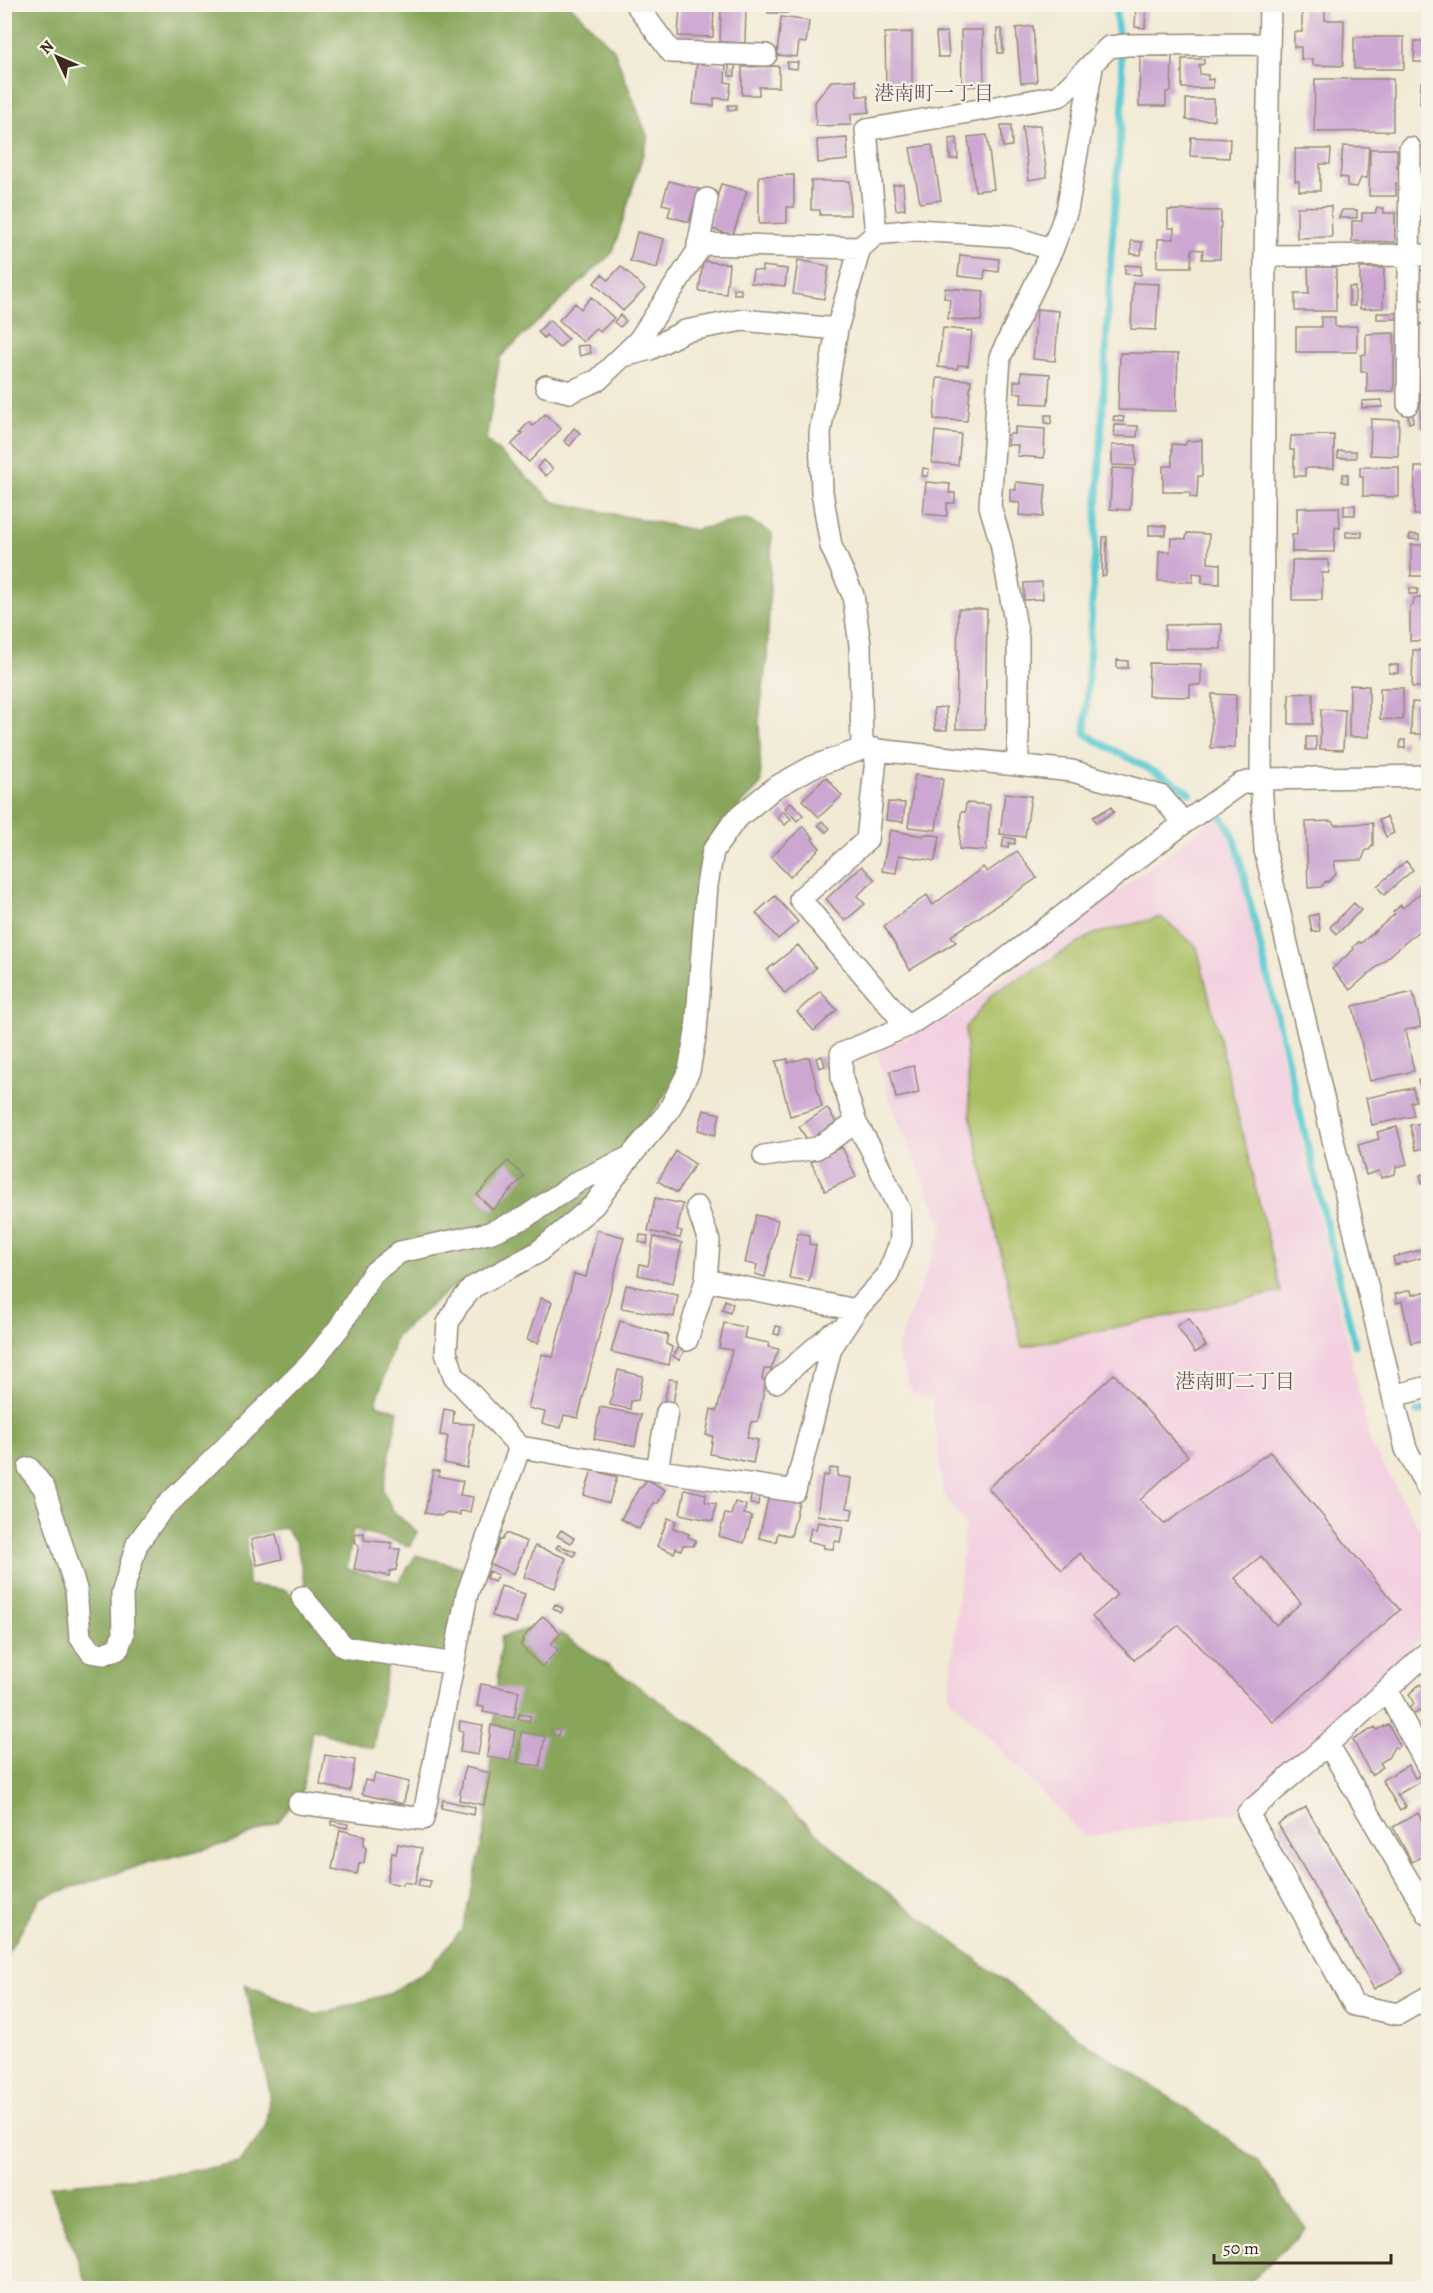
<svg xmlns="http://www.w3.org/2000/svg" width="1433" height="2293" viewBox="0 0 1433 2293" font-family="Alegreya,'Noto Serif JP',serif">
<style>
.built{fill:#f3cfe0}
.green{fill:#aabf64;stroke:#727441;stroke-width:1.5}
.forest{fill:#87a65a;stroke:#61683c;stroke-width:1.5}
.lines{fill:none;stroke-linecap:round;stroke-linejoin:round}
.stream{stroke:#5dcad2;stroke-width:7}
.building{fill:#cca7d2;fill-rule:evenodd}
.minor-casing{stroke:#968a7a;stroke-width:24}
.minor{stroke:#fff;stroke-width:21}
.labels{text-anchor:middle;dominant-baseline:central;stroke-width:4.5;stroke-linejoin:round;paint-order:stroke}
.neighbourhood-label{font-size:20px;fill:#6e565d;stroke:#f7f3e8}
</style>
<rect width="100%" height="100%" fill="#f7f3e8"/>
<filter id="ink" filterUnits="userSpaceOnUse"><feTurbulence type="fractalNoise" baseFrequency=".0167" numOctaves="2"/><feDisplacementMap in="SourceGraphic" scale="12" xChannelSelector="R" yChannelSelector="G"/><feConvolveMatrix kernelMatrix="1 2 1 2 8 2 1 2 1" color-interpolation-filters="sRGB"/></filter>
<filter id="wash" filterUnits="userSpaceOnUse"><feTurbulence type="fractalNoise" baseFrequency=".008" numOctaves="4" result="noise"/><feDisplacementMap in="SourceGraphic" scale="24" xChannelSelector="R" yChannelSelector="G"/><feGaussianBlur stdDeviation="1.35" result="paint"/><feColorMatrix in="noise" values="0 0 0 0 0 0 0 0 0 0 0 0 0 0 0 0 0 1.4 0 .05"/><feComposite in="paint" operator="in"/></filter>
<g filter="url(#wash)">
<rect width="100%" height="100%" fill="#f2ead5"/>
<path class="built" d="M1216,817L1226,827L1238,865L1371,1444L1428,1544V1632L1242,1811L1085,1837L949,1697L965,1524L943,1493L932,1398L913,1394L896,1352L943,1227L890,1101L877,1052L956,1014Z"/>
<path class="green" d="M1161,917L1197,947L1281,1292L1022,1347L970,1114L965,1028L993,993L1094,934Z"/>
<path class="forest" d="M5,5H570L614,50L648,138L613,252L500,357L486,440L554,502L694,530L746,519L772,533L767,657L759,720L761,784L717,830L684,1069L589,1200L534,1249L451,1288L396,1336L376,1404L398,1411L383,1491L393,1511L417,1532L410,1546L353,1529L347,1569L399,1582L416,1555L465,1568L448,1655L352,1644L306,1587L296,1543L285,1527L246,1537L248,1585L287,1590L339,1652L388,1661L373,1748L312,1730L302,1792L278,1822L233,1842L151,1862L40,1898L5,1957Z
M546,1623L705,1732L856,1868L1079,2038L1178,2103L1258,2161L1306,2229L1243,2288H89L49,2186L180,2173L239,2162L265,2130L270,2093L245,1984L316,2015L388,1994L430,1968L463,1928L485,1830L501,1637Z"/>
<g class="lines">
<path class="stream" d="M1115,4L1124,88L1111,256L1085,733L1097,741L1177,784L1190,793
M1220,815L1229,827L1236,843L1355,1345
M1417,1412L1428,1410"/>
</g>
<g id="blocks">
<path class="building" d="M1136,4H1146L1145,28L1135,27Z
M680,6L714,7L713,37L678,36Z
M769,6L787,7V13H768Z
M721,7L746,8L745,43L720,42Z
M1302,9L1325,10V20H1344L1343,66L1313,65V59H1301V47H1294V32H1302Z
M781,17L809,21L806,43L799,42L797,57L777,55Z
M1033,26L1037,82L1021,83L1016,28Z
M997,29H1002L1003,53H998Z
M961,30H983L984,86L962,87Z
M912,32V89L886,90L885,33Z
M947,32L949,57H938L936,33Z
M1354,37H1404V69H1354Z
M1415,41H1428V62H1414Z
M1140,56H1172L1171,91L1166,92V106H1139Z
M1182,59H1204V64L1199,65L1200,74L1208,75V80L1213,79V88H1182Z
M697,61L726,64L725,82L731,83L729,99L714,98V106L693,104Z
M787,62H798L797,69L787,68Z
M729,64H735V76H729Z
M779,66V87H759V95H742V67Z
M1315,79H1393V131L1314,132Z
M856,80L857,96H868L869,112L851,114V125L816,126L815,102L831,81Z
M1421,82H1428V104H1420Z
M1186,99H1214V120H1186Z
M728,105H736V110L728,111Z
M1001,125H1011L1012,146L1003,147Z
M1040,125L1047,177L1029,180L1022,127Z
M987,135L994,189L975,191L968,137Z
M1191,137L1230,139L1229,158L1190,156Z
M847,138L848,160L818,163L817,140Z
M957,138L958,159H950L949,139Z
M932,145L941,200L920,203L910,148Z
M1343,146L1369,147L1367,178H1361L1357,187L1347,186V178L1340,177Z
M1295,149H1331L1330,164H1320V191H1299V181H1295Z
M1370,149H1397V168H1401V183H1396V196H1369Z
M794,175V207H787V223L759,224V176Z
M1424,177H1428V195L1425,196Z
M669,181L699,189L689,222L668,216L671,206L662,204Z
M811,181H850V215H820V210H811Z
M721,184L747,191L733,235L708,228Z
M903,184L905,209L896,210L893,185Z
M1331,206L1332,237L1297,238V207Z
M1377,208H1384V213H1395V242L1352,241V221H1362V213H1375Z
M1168,210L1221,211L1220,259H1202L1203,250L1192,249L1191,267H1157L1158,239H1174V228H1168Z
M1342,210H1357V218H1339Z
M637,232L664,239L657,268L630,261Z
M1131,241L1142,242L1141,255L1131,254Z
M960,255L999,259L998,272L985,270L984,279L958,276Z
M798,260L829,266L824,299L793,294Z
M703,261L729,264L726,294L699,291Z
M1125,265L1141,266V275L1125,274Z
M621,266L645,289L623,311L594,283L602,274L608,280Z
M762,266L787,269L785,286L751,283L753,270L762,271Z
M1308,267H1336V311H1295V294H1309Z
M1360,268H1384L1383,308L1360,309Z
M1428,269V300H1421L1420,270Z
M1133,283L1159,284L1156,330L1131,329Z
M1349,287H1355V306H1349Z
M945,288L984,291L981,321L948,319L950,299L944,298Z
M734,289H741V294H734Z
M591,297L614,318L600,332L596,328L583,342L559,320L575,303L581,309Z
M1037,309L1059,311L1055,361L1033,359Z
M1419,309H1428V324H1419Z
M1377,313H1400L1401,319H1377Z
M620,315L626,321L620,327L614,322Z
M1321,317H1335V327L1357,326V352H1296V327H1321Z
M549,320L568,339L559,348L546,335L544,338L538,332Z
M943,328L972,331L968,366L958,365L957,369L938,367Z
M1394,333V391L1367,392V372H1361V355L1366,354V334Z
M589,345L591,353L580,356L577,346Z
M1120,353L1178,354L1176,411L1118,410Z
M1021,372L1050,374L1048,404L1021,403L1022,393H1014V381H1021Z
M1421,373H1428V428L1420,427Z
M937,378L971,380L967,421L934,419Z
M1382,400V407L1362,408V401Z
M545,414L561,429L529,462L511,445L523,433L520,432L529,422L533,426Z
M1408,414H1413V422L1409,423Z
M1045,415H1052L1051,424L1045,423Z
M1114,416L1124,417L1123,422L1113,420Z
M1371,419L1399,420L1398,456L1370,455Z
M1115,425L1138,426L1137,437L1114,436Z
M1015,427L1045,429L1044,458L1017,456L1018,445H1008L1009,434H1015Z
M574,428L580,433L570,446L564,441Z
M935,431L961,434L958,465L932,463Z
M1334,435V468H1305V476H1294V450H1290L1291,436Z
M1202,440V476H1198L1197,498L1190,497V492H1163V466H1172V444L1185,445L1187,441Z
M1112,445H1136V466L1112,465Z
M1338,451H1356V458H1338Z
M544,460L553,469L546,476L537,467Z
M1360,467H1399V497L1363,496V477H1360Z
M1415,467H1428V515H1414Z
M923,468L929,469L928,476H922Z
M1112,468L1133,469L1130,510L1110,509Z
M1343,474H1348V483L1342,482Z
M926,482L950,484L949,493H955V503H947V516L923,514Z
M1016,482L1046,485L1043,517L1019,515L1020,503L1010,502V489L1016,490Z
M1344,505H1355V515H1344Z
M1339,507L1340,528L1335,527L1334,552H1292V535H1297V508Z
M1149,525L1166,526V535H1149Z
M1346,532H1362V537H1346Z
M1187,533L1209,534L1208,563L1220,564V584L1202,583V574L1193,573V582L1158,581L1159,551L1170,552L1171,538L1186,539Z
M1410,534L1419,535V540L1409,539Z
M1103,537H1107L1106,575L1102,576Z
M1411,545H1428V576H1411Z
M1292,560H1328L1329,573H1322V600H1292Z
M1042,582L1043,599L1024,600V583Z
M1410,588L1418,589L1417,594H1409Z
M1414,598H1428V641H1410V606L1413,604Z
M958,609H987L985,729H956Z
M1222,624L1221,649H1165V625Z
M1413,650H1428V687H1412Z
M1117,660L1128,661V668H1117Z
M1149,663L1201,664V685H1190V697L1148,696Z
M1389,665H1398V673H1389Z
M1350,685L1369,686V737H1349Z
M1380,688H1403V720L1380,719Z
M1313,693V724H1289V694Z
M1212,694L1236,695L1235,748H1211Z
M1412,702L1428,703V727H1424V734H1411Z
M946,707L947,730H935L934,708Z
M1321,709L1345,710L1343,750L1320,749Z
M1306,737H1316V750H1306Z
M1401,740H1405V748H1400Z
M915,775L943,779L936,830L908,827Z
M826,777L842,796L819,817L802,800Z
M1005,793L1031,796L1025,837L1000,834Z
M791,802L803,815L797,821L785,808Z
M888,802L905,803L903,822L886,820Z
M966,803L990,805L986,851L959,849L961,812H965Z
M1111,807L1114,812L1096,823L1093,817Z
M783,811L791,819L785,825L777,817Z
M1387,817L1394,833L1386,837L1379,820Z
M822,821L830,828L826,832L818,825Z
M1331,821L1335,825L1373,823V845L1369,850H1366L1362,860L1334,861L1336,874L1328,882L1326,881L1321,887L1308,888L1306,822Z
M803,826L814,838L812,839L820,848L790,877L771,857Z
M890,830L923,836L925,834L940,836L935,861L899,855L896,873L882,871Z
M1004,837L1015,839V844L1009,843L1008,848L1002,847Z
M1017,851L1037,878L951,936L956,942L910,970L884,926L927,895L933,905L983,867L987,872Z
M1406,861L1413,870L1384,895L1377,886Z
M862,866L875,880L857,896L865,904L845,921L826,899Z
M1425,889L1428,893V923L1350,990L1332,969L1354,949L1353,947L1359,942L1361,943L1395,914L1393,912L1401,905L1403,908Z
M775,896L798,922L778,939L756,913Z
M1354,903L1361,910L1337,934L1330,927Z
M1318,914L1320,931L1312,932L1309,916Z
M798,945L816,968L785,994L767,970Z
M820,991L837,1010L814,1031L797,1012Z
M1413,992L1421,1027L1405,1030L1414,1071L1370,1081L1353,1006Z
M822,1056L825,1066L819,1068L816,1058Z
M809,1057L822,1107L790,1116L776,1061L788,1059V1063Z
M914,1066L919,1093L896,1098L890,1071Z
M1428,1077V1085L1420,1087L1418,1080Z
M1413,1088L1416,1101L1411,1102L1414,1116L1372,1125L1366,1098Z
M827,1108L836,1122L808,1141L799,1127Z
M704,1110L720,1114L715,1135L698,1130Z
M1428,1122V1147L1416,1150L1410,1125Z
M1397,1127L1407,1164L1396,1167L1395,1174L1381,1178L1379,1171L1366,1175L1358,1145L1379,1139L1377,1132Z
M842,1147L856,1177L825,1191L811,1162Z
M676,1151L695,1164L677,1193L658,1181Z
M508,1161L524,1176L493,1210L477,1195Z
M1428,1173V1182L1422,1184L1420,1175Z
M655,1198L683,1204L677,1230L682,1231L680,1238L648,1231Z
M756,1215L778,1220L765,1277L755,1274L757,1265L745,1263Z
M597,1230L624,1237L578,1418L564,1415L561,1428L542,1423L545,1412L528,1408L542,1354L553,1357L574,1274L586,1277Z
M798,1233L810,1235L809,1244L816,1245L809,1281L789,1278Z
M640,1235L648,1236L647,1244L639,1242Z
M654,1237L682,1243L673,1283L638,1275L640,1264L648,1266Z
M1428,1248V1256L1395,1265L1393,1257Z
M626,1285L678,1295L674,1317L621,1308Z
M1411,1290L1412,1295L1428,1291V1339L1411,1343L1402,1301L1397,1303L1395,1294Z
M541,1298L552,1302L538,1343L527,1340Z
M725,1300L733,1304L730,1313L722,1310Z
M1189,1318L1206,1346L1195,1353L1177,1326Z
M620,1321L668,1335L666,1344L672,1347L669,1365L611,1352Z
M724,1323L746,1327L744,1338L769,1343L768,1347L779,1349L771,1369H764L762,1379L766,1381L758,1421L751,1422L747,1438L758,1440L753,1463L710,1454L713,1436L706,1435L711,1409L717,1411L732,1350L719,1348Z
M776,1326L781,1327L779,1335L774,1334Z
M681,1344L687,1347L679,1360L673,1356Z
M618,1370L643,1376L638,1400L631,1401L630,1409L610,1405Z
M1114,1374L1188,1456L1140,1500L1164,1524L1270,1452L1400,1610L1273,1722L1179,1625L1134,1660L1092,1617L1117,1595L1080,1553L1062,1570L988,1488ZM1261,1556L1301,1603L1276,1625L1235,1578Z
M669,1379L677,1380L673,1404L664,1402Z
M600,1407L641,1415L635,1446L594,1439Z
M444,1409L454,1411L453,1423L474,1424L467,1468L444,1463L448,1436L440,1435Z
M830,1468L838,1469L837,1476L851,1478L847,1508L853,1509L851,1520L817,1515L823,1475L828,1476Z
M433,1470L439,1471L438,1476L463,1481L460,1495L473,1497L470,1512L460,1511V1515L445,1513L441,1516L425,1513Z
M592,1470L617,1477L609,1503L584,1495Z
M647,1479L665,1490L658,1503H654L639,1529L621,1519L639,1488L642,1487Z
M685,1489L706,1494L705,1502L716,1504L713,1521L680,1514Z
M751,1495L759,1496L758,1505L750,1504Z
M769,1495L799,1502L791,1536L778,1533L776,1542L759,1538Z
M735,1502L746,1505L744,1514L752,1516L744,1543L719,1536L725,1514L731,1515Z
M668,1518L676,1521L673,1528L689,1534L688,1537L696,1540L693,1546L683,1545L681,1550L676,1548L674,1553L657,1546Z
M818,1522L843,1527L840,1542L835,1541L833,1549L823,1548L824,1545L808,1541L811,1528L816,1529Z
M561,1530L574,1538L571,1543L557,1536Z
M364,1533V1540L392,1543L391,1549H400L396,1570L390,1571L389,1576L354,1569L359,1545L355,1542V1534Z
M506,1533L527,1542L514,1574L490,1564L500,1540H502Z
M276,1534L282,1559L257,1565L251,1540Z
M558,1545L576,1552L574,1556L556,1548Z
M535,1546L566,1558L555,1588L524,1577Z
M489,1571L498,1575L494,1582L486,1578Z
M501,1586L525,1594L516,1623L492,1616Z
M555,1604L563,1609L561,1613L553,1608Z
M543,1616L561,1633L551,1644L558,1650L542,1667L520,1645L523,1641L522,1639Z
M481,1684L519,1691L514,1718L483,1712L484,1707L477,1706Z
M1420,1684L1425,1689L1428,1685V1705L1415,1714L1409,1708L1414,1704L1409,1694Z
M519,1714L531,1716L529,1721L518,1719Z
M460,1721L483,1725L478,1755L460,1752L463,1731L459,1730Z
M1388,1724L1400,1745L1397,1748L1394,1747L1388,1758L1380,1763L1383,1767L1371,1775L1353,1740L1375,1727L1377,1730Z
M491,1725L515,1730L510,1761L487,1757Z
M552,1728L560,1730L558,1736L550,1734Z
M521,1732L545,1736L540,1766L518,1763Z
M325,1755L355,1760L350,1791L320,1785Z
M1408,1765L1415,1778L1420,1775L1423,1780L1397,1795L1406,1807L1400,1811L1382,1780Z
M465,1767L490,1773L484,1805L459,1800Z
M375,1774L409,1782L403,1804L362,1794L365,1780L373,1782Z
M443,1800L475,1807L474,1815L441,1808Z
M1306,1807L1403,1973L1374,1989L1278,1824Z
M1418,1813L1428,1833V1853L1412,1862L1393,1827Z
M332,1821L348,1824L347,1828L332,1825Z
M340,1830L365,1836L363,1846L366,1848L364,1863L359,1864L357,1874L332,1869Z
M398,1844L422,1848L415,1884L403,1882L402,1885L387,1882L392,1853L396,1854Z
M420,1879L431,1881L429,1888L418,1886Z
M1427,2279L1428,2288H1415Z"/>
</g>
</g>
<g filter="url(#ink)">
<use href="#blocks" fill-opacity="0" stroke="#968a7a" stroke-width="1.5"/>
<g class="lines">
<defs>
<path id="minor" d="M636,4L671,52L766,55
M1270,4L1265,256L1261,779L1265,850L1393,1396L1406,1449L1428,1489
M876,234L866,130L1059,96L1109,47L1127,45L1269,44
M698,244L860,248L876,234L916,230L1012,236L1052,250
M860,248L837,329L820,433L822,492L831,546L853,595L860,645L862,749H875
M1265,256L1428,255
M624,356L650,349L685,331L743,320L837,329
M546,386L570,392L598,380L639,340L697,252L707,199
M1408,404L1410,148
M1018,765V638L1001,543L990,506L1000,357L1052,250L1067,210L1093,62
M907,1026L800,899L867,840L877,750L1072,771L1161,796L1184,823
M764,1156L817,1148L856,1123
M630,1157L594,1205L537,1253L473,1287L458,1305L448,1323L446,1352L454,1376L520,1447L654,1470L795,1491L831,1348L856,1310L887,1276L901,1241L900,1211L870,1147L856,1123L842,1079L841,1054L907,1026L981,978L1184,823L1240,784L1261,779L1428,776
M706,1280L856,1310
M687,1340L706,1280L709,1241L697,1207
M776,1382L831,1334L838,1331
M1393,1396L1428,1387
M29,1468L44,1488L76,1589L80,1637L91,1652L104,1654L118,1648L123,1635L122,1594L137,1544L160,1512L310,1364L339,1328L373,1273L400,1252L489,1233L524,1218L579,1181L630,1157L668,1112L689,1071L696,1032L707,885L713,851L735,820L774,788L812,767L862,749
M657,1470L667,1412
M302,1597L344,1647L449,1663L454,1662
M1428,1652L1328,1744L1248,1813L1354,2005L1398,2014L1428,1997
M1387,1691L1428,1767
M1328,1744L1428,1914
M299,1803L423,1819L467,1594L520,1447"/>
</defs>
<use href="#minor" class="minor-casing"/>
<use href="#minor" class="minor"/>
</g>
</g>
<g class="labels">
<g class="neighbourhood-label">
<text x="934" y="93">港南町一丁目</text>
<text x="1235" y="1381">港南町二丁目</text>
</g>
</g>
<rect width="1433" height="2293" fill="none" stroke="#f7f3e8" stroke-width="24"/>
<g transform="translate(57 57) rotate(314)" stroke="#f7f3e8" stroke-width="4.5" paint-order="stroke">
<path d="M0-4.5L10 22L0 15L-10 22Z" fill="#3b2a1e"/>
<text y="-9" font-size="16" font-weight="bold" text-anchor="middle" fill="#3b2a1e">N</text>
</g>
<path d="M1214 2254v9h177v-9" fill="none" stroke="#3b2a1e" stroke-width="3"/>
<text x="1223" y="2254" font-size="18" fill="#3b2a1e" stroke="#f7f3e8" stroke-width="4.5" paint-order="stroke">50 m</text>
</svg>
